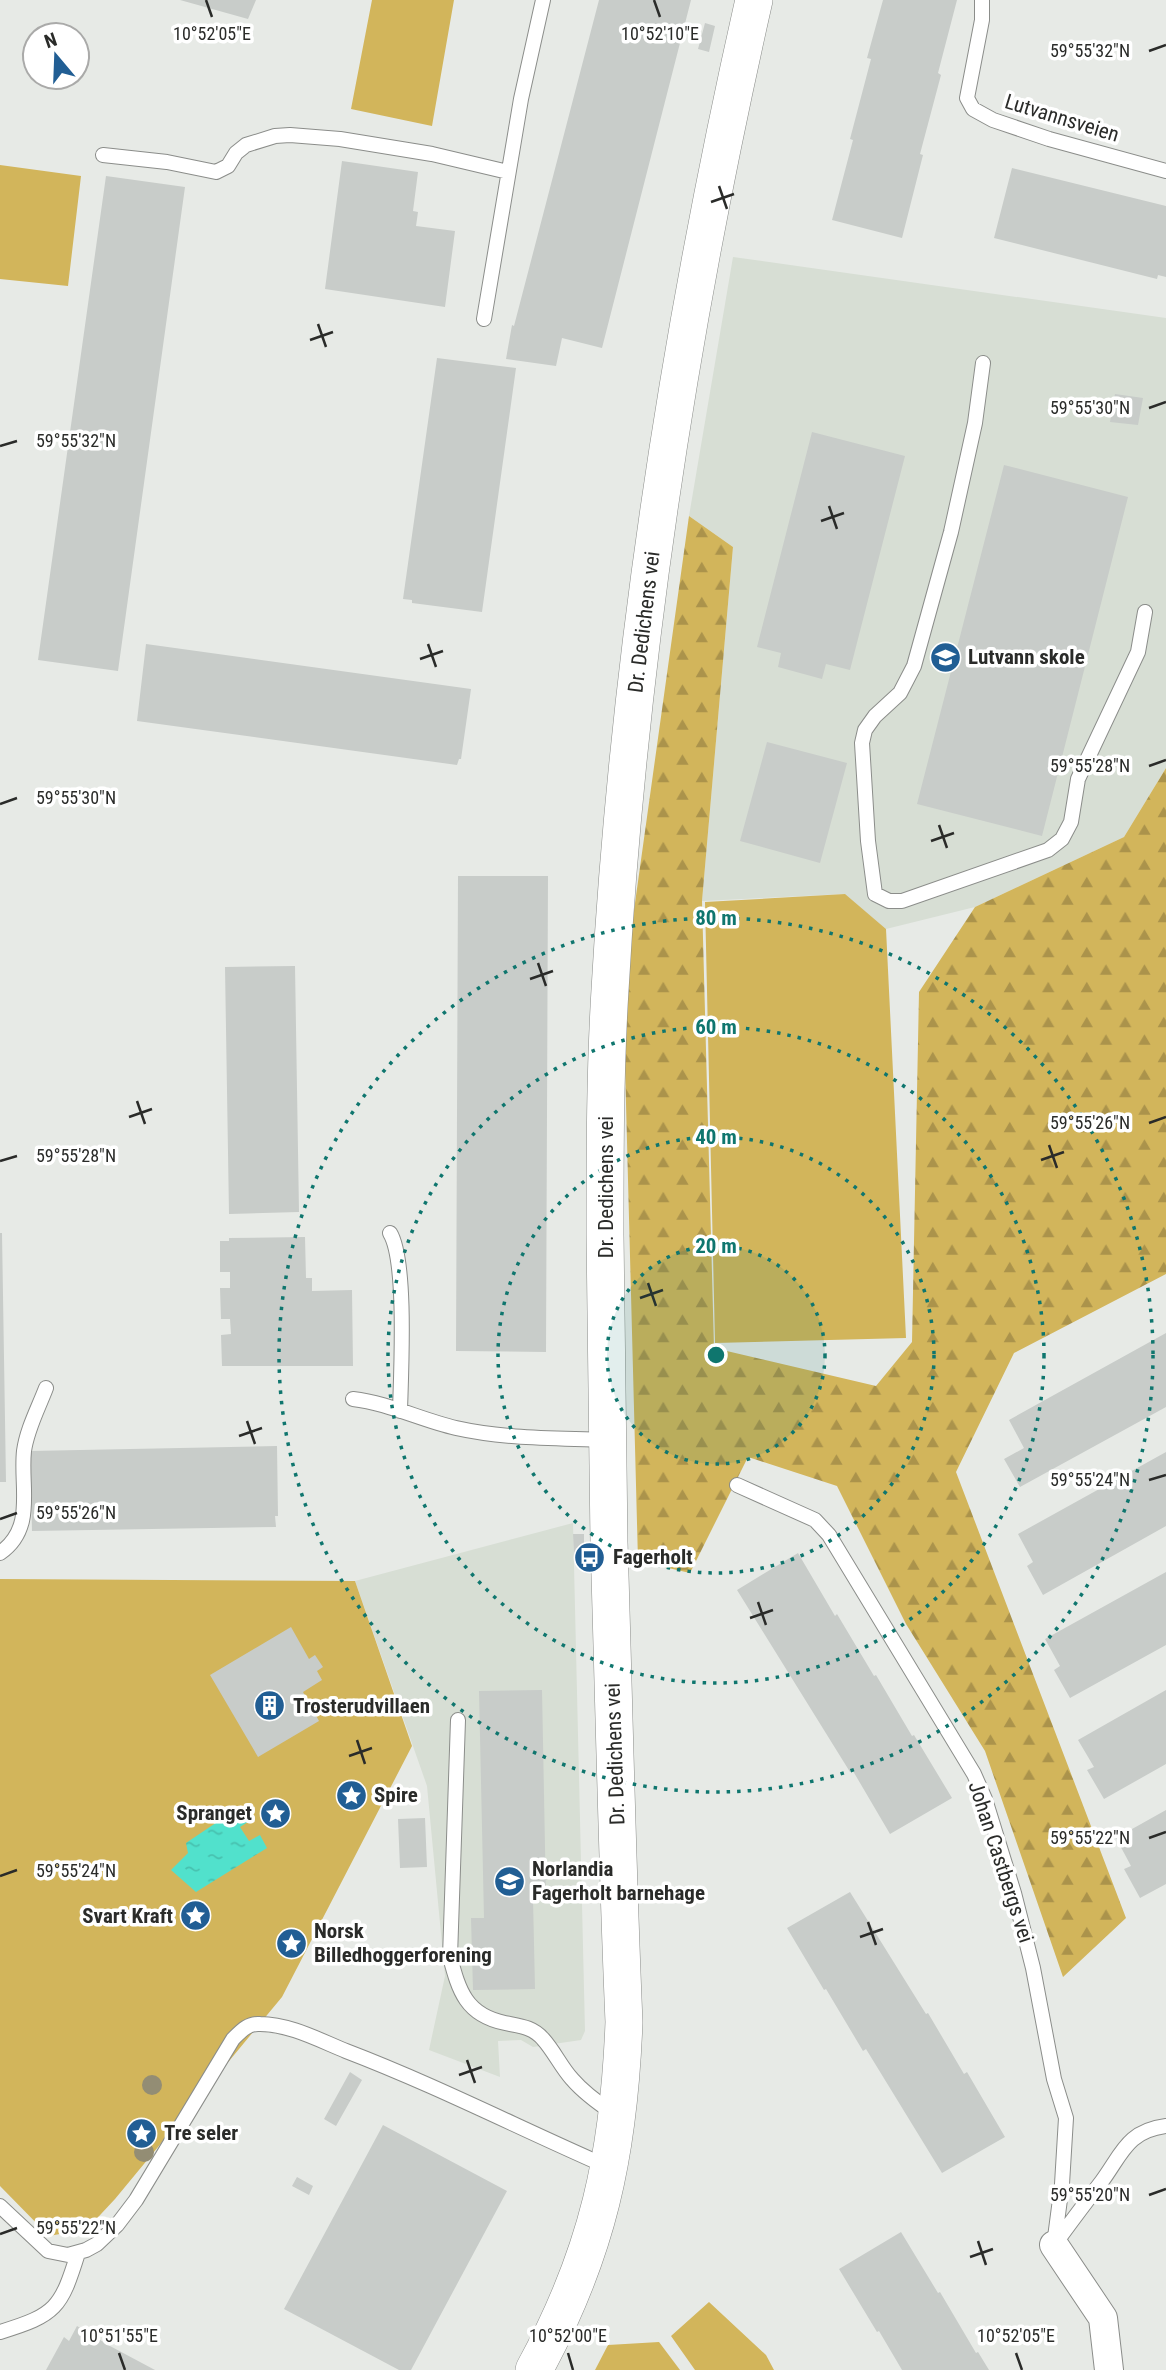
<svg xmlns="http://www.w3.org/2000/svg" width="1166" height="2370" viewBox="0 0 1166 2370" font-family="'Roboto Condensed',sans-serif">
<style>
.built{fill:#d7ded4}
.forest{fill:url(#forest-firs)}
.park{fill:#d2b55b}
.water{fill:url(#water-ripples)}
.building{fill:#c8ccc9}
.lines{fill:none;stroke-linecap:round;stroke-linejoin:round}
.service-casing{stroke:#8b8d8a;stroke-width:16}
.minor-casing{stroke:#8b8d8a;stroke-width:30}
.tertiary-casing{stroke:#8b8d8a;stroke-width:38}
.service{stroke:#fff;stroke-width:14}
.minor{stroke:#fff;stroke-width:28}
.tertiary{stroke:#fff;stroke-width:37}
.tree{fill:#938d74}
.ticks{fill:none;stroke:#2a2b29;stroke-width:2.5}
.ring{fill:none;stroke:#0f766e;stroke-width:3.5;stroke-dasharray:3.5 7}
.labels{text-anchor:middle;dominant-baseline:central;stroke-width:7;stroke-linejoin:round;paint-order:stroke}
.street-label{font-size:21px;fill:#2a2b29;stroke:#fff}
.poi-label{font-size:21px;font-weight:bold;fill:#2a2b29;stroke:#fff;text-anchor:start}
.ticks-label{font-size:18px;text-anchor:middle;fill:#2a2b29;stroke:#fff;stroke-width:7;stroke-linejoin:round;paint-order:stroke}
.centre{fill:#0f766e;stroke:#fff;stroke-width:3.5}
.ring-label{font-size:21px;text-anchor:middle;font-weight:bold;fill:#0f766e;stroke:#fff;stroke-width:7;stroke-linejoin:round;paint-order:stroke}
</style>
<defs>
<pattern id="forest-firs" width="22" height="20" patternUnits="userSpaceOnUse" patternTransform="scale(1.75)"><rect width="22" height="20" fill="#d2b55b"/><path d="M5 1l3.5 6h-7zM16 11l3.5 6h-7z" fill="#ab934b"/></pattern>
<pattern id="water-ripples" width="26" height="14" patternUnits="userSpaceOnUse" patternTransform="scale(1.75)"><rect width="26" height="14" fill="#51e1cc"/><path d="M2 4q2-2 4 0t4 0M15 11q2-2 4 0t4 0" fill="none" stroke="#47c1af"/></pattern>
</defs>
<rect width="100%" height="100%" fill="#e7eae6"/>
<path class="built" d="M733,257L1166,318V768L1124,837L975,907L886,929L844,894L702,901L733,547L689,516Z
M573,1523L585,2031L581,2040L533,2047L521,2040L498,2041L500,2077L429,2050L445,1976L427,1786L355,1581Z"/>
<path class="forest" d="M689,516L733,547L702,901L714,1348L876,1386L912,1342L919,992L975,907L1124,837L1166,768V1274L1014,1353L956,1472L1126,1918L1063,1977L985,1751L906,1624L837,1486L748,1457L690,1573L638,1561L623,989Z"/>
<path class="park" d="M372,0H454L432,126L351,109Z
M0,165L81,176L68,286L0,279Z
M845,894L886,929L906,1338L715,1343L705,902Z
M0,1579L355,1581L412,1746L282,1997L115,2199L87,2229L49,2236L0,2186Z
M709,2302L766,2355L774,2370H695L671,2336Z
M659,2342L680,2370H595L608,2345Z"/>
<path class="water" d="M241,1806L251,1820L240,1827L249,1841L260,1835L267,1848L196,1892L171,1870L188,1853L186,1843Z"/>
<path class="building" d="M180,0H256L248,19Z
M599,0H691L602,348L562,338L556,366L506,359L512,325L514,326Z
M883,0H957L938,73L941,75L920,154L923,155L902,238L832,220L853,140L850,139L871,59L867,58Z
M705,23L715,26L709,52L698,49Z
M342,161L418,172L413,211L418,212L416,226L455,231L445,307L325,289Z
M1012,168L1166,206V277L1158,275L1157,279L994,238Z
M106,176L185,187L118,671L38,660Z
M437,358L516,368L482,612L412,603V600L403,599Z
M1115,394L1143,398L1138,425L1110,422Z
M812,432L905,456L850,670L826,664L822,679L778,667L781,653L757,647Z
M1004,465L1128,497L1042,836L917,804Z
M146,644L471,689L461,759H459L457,765L137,721Z
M767,742L847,763L820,863L740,841Z
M458,876H548L546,1352L456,1351Z
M295,966L299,1212L229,1214L225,967Z
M0,1233H2L6,1482H0Z
M305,1237L306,1278H312V1291L352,1290L353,1366H222L221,1335L231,1334L230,1319H221L220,1288H230V1272H220V1241H229V1238Z
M1166,1333V1407L1020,1487L1004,1459L1024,1448L1009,1420Z
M277,1446L278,1516H275L276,1527L32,1531L30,1451Z
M1166,1452V1526L1043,1595L1027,1566L1033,1562L1018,1534Z
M573,1534H584V1557H574Z
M798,1553L835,1616L837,1614L874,1676L876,1675L912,1736L914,1735L952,1798L890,1834L853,1771L850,1772L737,1590Z
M1166,1572V1645L1070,1698L1054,1670L1060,1666L1045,1639Z
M291,1627L309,1659L315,1655L323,1667L317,1671L322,1680L303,1692L319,1721L258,1757L210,1675Z
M542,1690L546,1899H533L535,1989L473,1990L471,1918H484L479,1691Z
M1166,1690V1764L1104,1799L1087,1770L1094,1767L1078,1740Z
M1166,1810V1884L1140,1898L1124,1869L1131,1866L1116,1838Z
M425,1818L427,1867L400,1868L398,1819Z
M850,1892L926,2014L928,2013L964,2074L967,2072L1005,2137L942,2173L866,2049L863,2051L826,1989L824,1990L787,1928Z
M350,2072L362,2080L336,2126L324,2119Z
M383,2125L507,2191L411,2370H399L284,2309Z
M297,2177L313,2186L309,2195L292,2186Z
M901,2232L938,2293L940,2292L976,2353L978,2352L989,2370H902L879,2331L877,2332L839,2269Z
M77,2326L110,2346L155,2370H46L64,2337L69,2341Z"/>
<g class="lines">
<defs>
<path id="service" d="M982,0V20L967,98L973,109L993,120L1049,139L1166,171
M103,155L167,162L216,172L228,166L236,153L246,145L275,136L290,135L340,139L432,154L508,172
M484,319L521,99L543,0
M983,363L975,423L951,532L914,666L900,693L875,716L865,730L862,743L868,841L875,894L889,901H902L1048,850L1062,839L1071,822L1078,779L1138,652L1145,612
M390,1233C407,1261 401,1373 400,1411
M353,1399C388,1403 421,1420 456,1428C505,1439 556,1438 605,1440
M737,1485L815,1520L829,1535L974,1774L985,1799L1014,1893L1033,1968L1054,2079L1066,2118L1062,2184L1054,2245
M0,1553C36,1528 20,1487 24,1451C27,1429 38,1409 46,1388
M458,1720L450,1957C459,1991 466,2015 505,2023C520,2026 533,2027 543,2039C554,2051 561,2067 572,2079C584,2093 598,2103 613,2113
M0,2206L48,2251L68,2255L86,2250L97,2244L117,2225L136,2200L233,2039C241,2031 248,2023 260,2024C289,2024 319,2040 346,2051C435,2085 519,2128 606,2166
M1055,2244C1070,2223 1086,2202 1102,2181C1122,2154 1127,2131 1166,2126
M0,2332C56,2315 61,2308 78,2253"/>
<path id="minor" d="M1054,2245L1103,2318L1109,2370"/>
<path id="tertiary" d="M534,2370C598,2253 619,2154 624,2022C617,1862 614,1702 609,1542C607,1439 606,1337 605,1235C605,1153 605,1071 610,990C629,655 680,327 754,0"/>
</defs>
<use href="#service" class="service-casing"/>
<use href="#minor" class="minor-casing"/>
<use href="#tertiary" class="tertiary-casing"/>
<use href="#service" class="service"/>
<use href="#minor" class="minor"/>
<use href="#tertiary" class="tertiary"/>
</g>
<g class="tree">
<circle cx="152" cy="2085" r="10"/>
<circle cx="144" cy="2152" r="10"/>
</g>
<path class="ticks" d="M206,0L212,17M654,0L660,17M1149,51L1166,45M719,186L727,209M711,202L734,194M318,324L326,347M310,340L333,332M1149,408L1166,402M0,446L17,441M829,506L837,529M821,521L844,513M428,644L436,667M420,659L443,651M1149,766L1166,760M0,804L17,798M939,825L947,848M931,841L954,833M538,963L546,986M530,979L553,971M137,1101L145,1124M129,1117L152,1109M1149,1123L1166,1117M1049,1145L1057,1168M1041,1160L1064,1152M0,1161L17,1156M648,1283L656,1306M640,1298L663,1290M247,1421L255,1444M239,1436L262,1428M1149,1480L1166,1475M0,1519L17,1513M758,1602L766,1625M750,1618L773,1610M357,1740L365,1764M349,1756L372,1748M1149,1838L1166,1832M0,1876L17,1870M868,1922L876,1945M860,1937L883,1929M467,2060L475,2083M459,2075L482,2067M1149,2195L1166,2189M0,2234L17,2228M978,2241L986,2265M970,2257L993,2249M119,2353L125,2370M568,2353L573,2370M1016,2353L1022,2370"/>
<circle cx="716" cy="1355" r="109" fill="#0f766e" fill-opacity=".12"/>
<g class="ring">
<circle cx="716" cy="1355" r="109"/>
<circle cx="716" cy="1355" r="218"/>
<circle cx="716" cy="1355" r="328"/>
<circle cx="716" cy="1355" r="437"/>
</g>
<defs>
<symbol id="school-disc" viewBox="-11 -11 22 22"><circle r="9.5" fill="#215e94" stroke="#fff"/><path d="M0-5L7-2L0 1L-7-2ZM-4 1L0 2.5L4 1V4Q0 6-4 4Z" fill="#fff"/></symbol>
<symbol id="bus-disc" viewBox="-11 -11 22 22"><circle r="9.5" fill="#215e94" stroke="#fff"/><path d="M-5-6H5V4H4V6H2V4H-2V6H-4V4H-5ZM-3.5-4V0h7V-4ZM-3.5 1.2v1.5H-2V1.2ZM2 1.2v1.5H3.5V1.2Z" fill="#fff"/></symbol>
<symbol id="building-disc" viewBox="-11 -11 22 22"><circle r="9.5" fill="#215e94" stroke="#fff"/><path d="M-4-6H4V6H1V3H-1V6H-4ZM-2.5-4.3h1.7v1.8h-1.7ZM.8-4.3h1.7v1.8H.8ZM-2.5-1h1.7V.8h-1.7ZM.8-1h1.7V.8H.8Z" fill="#fff"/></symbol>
<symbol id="sight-disc" viewBox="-11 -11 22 22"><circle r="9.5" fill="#215e94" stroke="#fff"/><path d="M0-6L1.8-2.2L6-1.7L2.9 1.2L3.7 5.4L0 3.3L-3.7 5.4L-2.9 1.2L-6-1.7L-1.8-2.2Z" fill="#fff"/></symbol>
</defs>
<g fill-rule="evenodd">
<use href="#school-disc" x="928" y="640" width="35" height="35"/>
<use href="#bus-disc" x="572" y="1540" width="35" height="35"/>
<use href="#building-disc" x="252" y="1688" width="35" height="35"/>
<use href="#sight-disc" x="334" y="1778" width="35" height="35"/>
<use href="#sight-disc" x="258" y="1796" width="35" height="35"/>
<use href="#school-disc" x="492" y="1864" width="35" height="35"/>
<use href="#sight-disc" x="178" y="1898" width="35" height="35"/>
<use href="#sight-disc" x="274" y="1926" width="35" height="35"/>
<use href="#sight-disc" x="124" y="2116" width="35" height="35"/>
</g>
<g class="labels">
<g class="street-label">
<text transform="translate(1062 118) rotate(17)">Lutvannsveien</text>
<text transform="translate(644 622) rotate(-83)">Dr. Dedichens vei</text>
<text transform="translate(606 1187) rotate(-90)">Dr. Dedichens vei</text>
<text transform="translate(615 1754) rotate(-92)">Dr. Dedichens vei</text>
<text transform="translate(1001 1862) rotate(72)">Johan Castbergs vei</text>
</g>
<g class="poi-label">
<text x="968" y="657">Lutvann skole</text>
<text x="613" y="1557">Fagerholt</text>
<text x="293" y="1706">Trosterudvillaen</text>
<text x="374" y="1795">Spire</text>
<text x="252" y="1813" text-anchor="end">Spranget</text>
<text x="532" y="1869">Norlandia<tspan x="532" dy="24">Fagerholt barnehage</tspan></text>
<text x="173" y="1916" text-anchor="end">Svart Kraft</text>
<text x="314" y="1931">Norsk<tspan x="314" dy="24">Billedhoggerforening</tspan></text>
<text x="164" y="2133">Tre seler</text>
</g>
</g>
<g class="ticks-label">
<text x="212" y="40">10°52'05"E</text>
<text x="660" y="40">10°52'10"E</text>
<text x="1090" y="57">59°55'32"N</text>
<text x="1090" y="414">59°55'30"N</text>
<text x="76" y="447">59°55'32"N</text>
<text x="1090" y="772">59°55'28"N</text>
<text x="76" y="804">59°55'30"N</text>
<text x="1090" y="1129">59°55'26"N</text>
<text x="76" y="1162">59°55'28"N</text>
<text x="1090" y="1486">59°55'24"N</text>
<text x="76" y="1519">59°55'26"N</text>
<text x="1090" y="1844">59°55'22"N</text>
<text x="76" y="1877">59°55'24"N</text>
<text x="1090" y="2201">59°55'20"N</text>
<text x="76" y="2234">59°55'22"N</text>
<text x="119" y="2342">10°51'55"E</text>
<text x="568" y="2342">10°52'00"E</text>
<text x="1016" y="2342">10°52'05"E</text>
</g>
<circle cx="716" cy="1355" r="10" class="centre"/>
<g class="ring-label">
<text x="716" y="925">80 m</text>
<text x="716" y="1034">60 m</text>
<text x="716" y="1144">40 m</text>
<text x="716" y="1253">20 m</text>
</g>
<g transform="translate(56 56) rotate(341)"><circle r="33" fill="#ffffff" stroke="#aaaaa9" stroke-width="2"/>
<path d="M0-5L12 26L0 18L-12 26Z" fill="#215e94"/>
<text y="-10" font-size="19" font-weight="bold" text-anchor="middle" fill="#2a2b29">N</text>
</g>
</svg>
